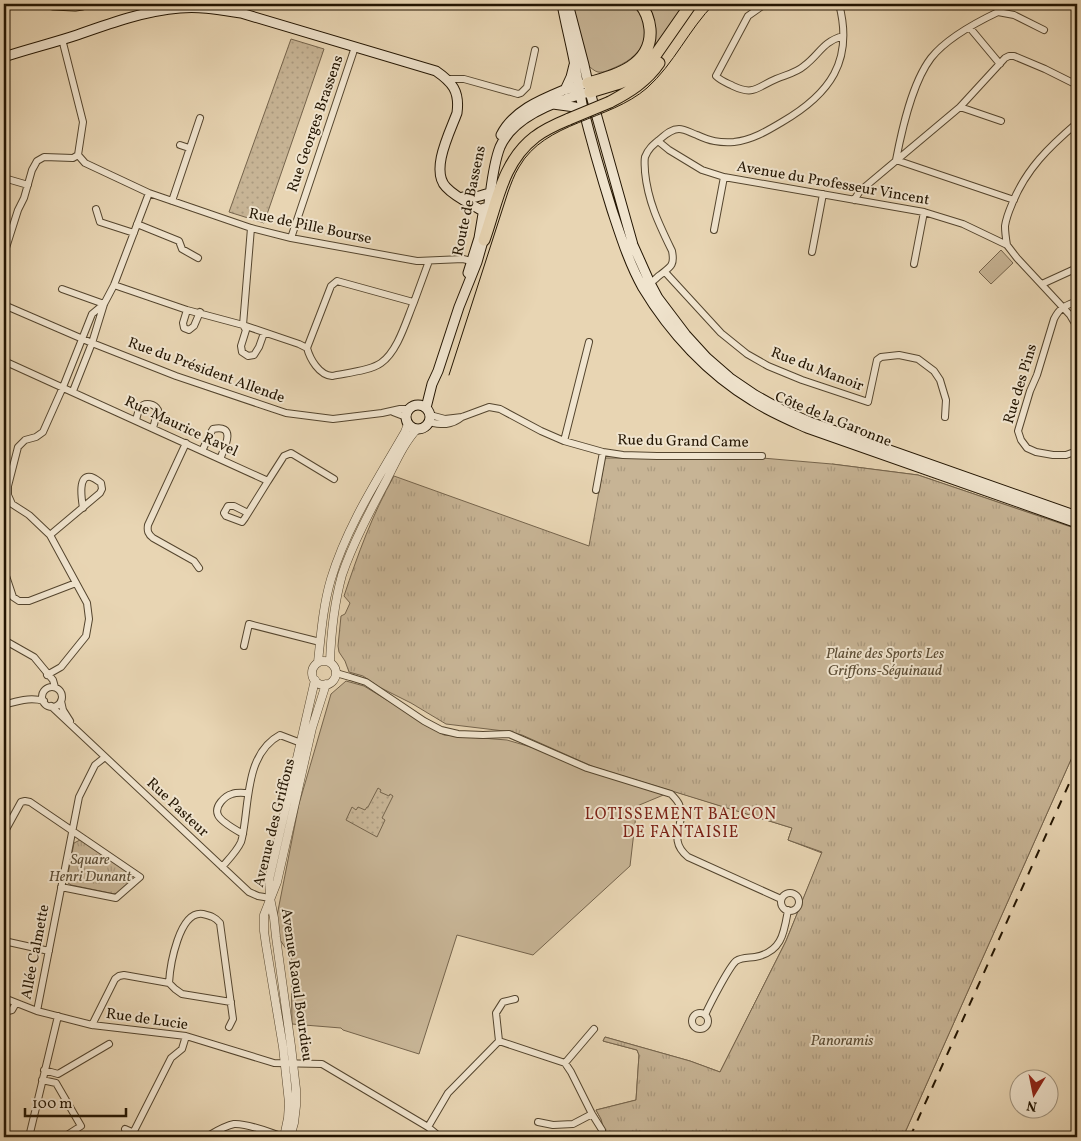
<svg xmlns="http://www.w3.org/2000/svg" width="1081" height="1141" viewBox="0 0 1081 1141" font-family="Vollkorn,serif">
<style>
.grass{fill:#c7b495;stroke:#75644c}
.park{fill:url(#park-tufts);stroke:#75644c}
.garden{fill:url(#garden-dots);stroke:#75644c}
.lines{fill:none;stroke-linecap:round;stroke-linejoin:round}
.minor-casing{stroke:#54452e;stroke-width:8}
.tertiary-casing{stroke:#54452e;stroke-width:9}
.secondary-casing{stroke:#231502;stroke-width:11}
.motorway-casing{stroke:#231502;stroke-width:13}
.minor{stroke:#f0e4ce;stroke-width:6}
.tertiary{stroke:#f0e4ce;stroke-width:8}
.secondary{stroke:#f0e4ce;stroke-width:9}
.motorway{stroke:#e8d5b3;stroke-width:11}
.tram{stroke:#231502;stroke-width:1}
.rail{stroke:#231502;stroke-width:2;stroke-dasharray:9 9;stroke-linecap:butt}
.motorway-bridge-casing{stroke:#231502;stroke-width:13;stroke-linecap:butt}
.motorway-bridge{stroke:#e8d5b3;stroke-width:11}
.labels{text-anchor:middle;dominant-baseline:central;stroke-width:4;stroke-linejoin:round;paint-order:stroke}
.street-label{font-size:15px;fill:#231502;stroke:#f0e4ce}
.park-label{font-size:15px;font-style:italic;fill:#5c4d35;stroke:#f0e4ce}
.neighbourhood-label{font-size:16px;letter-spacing:1px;fill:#7a1f14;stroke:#f0e4ce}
</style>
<defs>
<pattern id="park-tufts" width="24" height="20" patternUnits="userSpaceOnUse" patternTransform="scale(1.25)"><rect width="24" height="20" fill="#c7b495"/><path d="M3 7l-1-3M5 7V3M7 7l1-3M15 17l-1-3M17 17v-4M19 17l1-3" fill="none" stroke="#ab9a7f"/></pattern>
<pattern id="garden-dots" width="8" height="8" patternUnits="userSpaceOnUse" patternTransform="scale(1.25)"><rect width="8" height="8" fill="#c7b495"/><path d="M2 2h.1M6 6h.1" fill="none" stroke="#ab9a7f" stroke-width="1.8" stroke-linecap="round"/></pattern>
</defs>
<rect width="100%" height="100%" fill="#e8d5b3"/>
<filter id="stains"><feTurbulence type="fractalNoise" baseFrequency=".004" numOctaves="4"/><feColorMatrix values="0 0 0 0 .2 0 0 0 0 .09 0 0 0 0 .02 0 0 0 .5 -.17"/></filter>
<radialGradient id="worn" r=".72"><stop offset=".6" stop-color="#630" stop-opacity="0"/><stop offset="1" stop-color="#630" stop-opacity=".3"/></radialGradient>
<path class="grass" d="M572,4H635C655,30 646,54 616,67C611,69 604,73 598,72C594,71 591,68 588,65Z
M646,4H686L656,50L652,48C656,30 657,19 646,4Z
M1001,250L1013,263L991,284L979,272Z
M832,464L918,475L1077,529V746L903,1137H606L601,1119L596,1110L636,1100L639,1055L637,1050L603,1041L605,1037L690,1061L720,1072L786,941L822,853L788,840L792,828L673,791L637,806L630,866L533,955L457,935L419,1054L343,1030L341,1028L292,1024L291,956L274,931L299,804L331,694L346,681L364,686L444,735L507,740L643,780Z"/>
<path class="park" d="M605,458H762L832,464L918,475L1077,529V746L903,1137H606L601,1119L596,1110L636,1100L639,1055L637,1050L603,1041L605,1037L690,1061L720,1072L786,941L822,852L788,840L792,828L594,767L522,735L504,731L446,724L411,703L379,687L363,676L349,672L345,661L339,652L338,646L341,616L345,614L350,603L344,596C358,554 372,515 394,476L589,546Z
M80,840H83L133,875V880L117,894H115L71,885L68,883L67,879L74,843Z"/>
<path class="garden" d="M291,39L324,49L264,223L229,212Z
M378,788L381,790L380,792L389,796L390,794L393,796L382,818L385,820L377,837L346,820L352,807L356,810L358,807L365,810L367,807H368Z"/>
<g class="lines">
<defs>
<path id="minor" d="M765,4L748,16L716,76C721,81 727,83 733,86C754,96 757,87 776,79C785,75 796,73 804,66C820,54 822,42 843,36
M970,28L1000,64
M62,39L83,122L78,155
M448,79H464L518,94L521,93L527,87L535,50
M960,107L1001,121
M658,141L669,150L702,170L724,177L924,212L963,224L1007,245L1017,258L1070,315L1077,327
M180,145L189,148
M78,155L85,163L149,193L251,228L291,238L417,261L463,259L471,261
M4,178L28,185
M854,200L860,191L960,107L1005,58L1009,56H1014L1045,69L1077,85
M1014,200L896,160C902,129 912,83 931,58C946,39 977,22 998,12L1014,15L1044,30
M172,201L200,118
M96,209L100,222L134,233
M137,224L179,241L182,249L198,258
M251,228L243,325L246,330L241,346L242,352L248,356L254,355L259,347L264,333
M714,230L724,177
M291,238L355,47
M1007,245C1006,239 1005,232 1005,226C1006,219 1009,211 1012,204C1026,169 1049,147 1077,123
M812,252L823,194
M4,254L18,210L24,198L32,170L37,161L44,157L73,158L78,155
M914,264L924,212
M665,272L721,333L747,354L768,366L802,380L868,402L877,360L881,357L899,355L918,359L934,371L940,380L946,400L945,417
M646,282L650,283C654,281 656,278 660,275C670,267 675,266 672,251C659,224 648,202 645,172C645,167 644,162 645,157C648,149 653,145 659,140C665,135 671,129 679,129C685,129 691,133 697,135C710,141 719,143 734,142C752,140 767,131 782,122C830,94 854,61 839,4
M1042,284L1077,268
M114,285L187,310L243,325L299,344L307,348C310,359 319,375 332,376C345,373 370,371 381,363C398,351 406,321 414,302C419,288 424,275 429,261
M62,289L104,304
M1077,301C1065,306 1060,307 1054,319L1037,375L1030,391L1018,431L1021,440L1027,448L1036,452L1053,455H1066L1077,451
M4,305L92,343L176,376L286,413L333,419L382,413L400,409H409
M187,310L183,323L184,328L189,330L194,326L200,312
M307,348L331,286L337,281L413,302
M4,361L268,481L284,456L291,453L334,479
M73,391L92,343L104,304L114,285L149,193
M393,412L406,417
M430,415L445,419L462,417L489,407L500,409L541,431L564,441L603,452L623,455L657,456H762
M136,420C137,417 138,411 140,408C145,401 155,404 158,410L153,428
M429,422C442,425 451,426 462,417
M564,441L589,342
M186,443L148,525C147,531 148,534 153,538L194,561L199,568
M202,451L210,434L213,429C237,424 225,447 220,459
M596,490L603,452
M248,513L234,506H228L224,513L226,516L242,522L245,518L268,481
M50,535L100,493L102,489L101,483C98,481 95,478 91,477C77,474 82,501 83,508
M4,570L13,597L19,601H29L76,583
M4,640L34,657L53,680L55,687
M244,646L249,624L320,642
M336,673L350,677L366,682L424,721L441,730L458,734L483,735L509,734L587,768L671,794C674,797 677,800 679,804C688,823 665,838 688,857L781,899
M47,675L61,667L86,636L89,619L87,603L50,535L29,515L12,504L8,495V486L18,447L25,440L36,437L43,432L63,387L92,314L104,304
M42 697a10 10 0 1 1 20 0a10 10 0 1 1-20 0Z
M61,701L63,710L70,721
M4,705C17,701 30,697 44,701
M51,706L249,892L258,896L270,898
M4,833L21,802L25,801L30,802L140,877L116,898L61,887
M243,834C236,830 221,822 218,815C214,806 225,796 232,794C237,792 243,793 248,793
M222,867C228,860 237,851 241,842C243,836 244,827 245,820C249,790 250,751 280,735L301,743
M781 902a9 9 0 1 1 18 0a9 9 0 1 1-18 0Z
M4,941L49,951
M4,998L37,1011L92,1025L186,1036L274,1063L322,1064L428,1127
M37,1011L79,797L95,765L105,757
M4,1012L12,1010L16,1003
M692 1021a8 8 0 1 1 16 0a8 8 0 1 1-16 0Z
M705,1015C710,1004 729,967 736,961C742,957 749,958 755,957C782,952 784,933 788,910
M92,1025L115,979L119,976L124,975L169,983
M229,1027L233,1019L220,923C215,917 211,916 203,914C179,910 170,966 169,983L175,989L182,994L231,1002
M499,1041L496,1013L503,1002L515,999
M565,1063L594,1029
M44,1070L58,1074L109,1044
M42,1080L56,1083L81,1126L64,1137
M538,1122L553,1125L573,1124L592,1114
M125,1129L134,1133
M29,1137L58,1016
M131,1137L171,1058L182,1049L186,1036
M206,1137C215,1132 224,1126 234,1124C248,1123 271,1133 284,1137
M440,1137L428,1127L448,1093L499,1041L565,1063L571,1072L592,1114L602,1130V1137"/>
<path id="tertiary" d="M312 673a12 12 0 1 1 24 0a12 12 0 1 1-24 0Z
M318,662C321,634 323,606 331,579C347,526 378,479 405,432L408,424
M330,662C331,633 334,604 342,575C353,543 370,511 386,481C395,464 403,444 417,429
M284,1137L288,1118L289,1103L283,1047L266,945L264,931V915L277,882L312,728L326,684
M290,1137L294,1123L296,1106V1089L291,1046L276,937L274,918L270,898L269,880L315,680"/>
<path id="secondary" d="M562,4C566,26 572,48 576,71C578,82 580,93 582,104C591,140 601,175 612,210C621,237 629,263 643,288C670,333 708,374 753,401C770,412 789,420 807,428L1077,523
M568,4L584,65L590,92L633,245L650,283L658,298L686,335L707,358L730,378L755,395L782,410L810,422L1077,516
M4,57C28,49 53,43 77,35C111,23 144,11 180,8C201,6 221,10 241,13L436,71C452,82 460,91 457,113C450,132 430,170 446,187C456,198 471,204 483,211
M565,90L571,77L574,65
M553,104L575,107L584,111
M501,135C513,111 540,100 564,90C570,88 577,87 583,84
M463,197C472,199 477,197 486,194
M487,216C491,194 492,167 500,147C513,117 556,101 586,93
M468,273L479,238L484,208
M406 417a12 12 0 1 1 24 0a12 12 0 1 1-24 0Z
M426,408L432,384L438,371L459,307L477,262L485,234"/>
<path id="motorway" d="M53,4L75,5L82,4
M588,83C615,76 653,65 650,29C649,19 646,11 640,4
M590,92L620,83L632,78L642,70L652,60L691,4
M610,102C629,92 647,81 659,63
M484,240C497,204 502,162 535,137C545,129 557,124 569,119"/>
</defs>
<use href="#minor" class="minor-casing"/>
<use href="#tertiary" class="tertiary-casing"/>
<use href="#secondary" class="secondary-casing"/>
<use href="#motorway" class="motorway-casing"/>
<use href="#minor" class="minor"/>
<use href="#tertiary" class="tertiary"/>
<use href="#secondary" class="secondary"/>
<use href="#motorway" class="motorway"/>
<path class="tram" d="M449,375L508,192C511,184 514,175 519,167C545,121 609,121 647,88C674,64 689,29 714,4"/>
<path class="rail" d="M910,1137L1077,766"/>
<defs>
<path id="motorway-bridge" d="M569,119L610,102"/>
</defs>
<use href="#motorway-bridge" class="motorway-bridge-casing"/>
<use href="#motorway-bridge" class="motorway-bridge"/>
</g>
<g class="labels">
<g class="street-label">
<text transform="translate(316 124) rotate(-71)">Rue Georges Brassens</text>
<text transform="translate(833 184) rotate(10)">Avenue du Professeur Vincent</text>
<text transform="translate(470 201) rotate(-78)">Route de Bassens</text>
<text transform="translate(310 227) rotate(12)">Rue de Pille Bourse</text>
<text transform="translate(817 370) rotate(21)">Rue du Manoir</text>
<text transform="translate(206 371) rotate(20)">Rue du Président Allende</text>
<text transform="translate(1021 384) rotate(-73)">Rue des Pins</text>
<text transform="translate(833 420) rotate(22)">Côte de la Garonne</text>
<text transform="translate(181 427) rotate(25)">Rue Maurice Ravel</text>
<text transform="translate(683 442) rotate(1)">Rue du Grand Came</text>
<text transform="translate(177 808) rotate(43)">Rue Pasteur</text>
<text transform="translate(275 823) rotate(-76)">Avenue des Griffons</text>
<text transform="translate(36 952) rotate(-79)">Allée Calmette</text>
<text transform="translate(296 985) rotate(82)">Avenue Raoul Bourdieu</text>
<text transform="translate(147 1020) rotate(8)">Rue de Lucie</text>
</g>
<g class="park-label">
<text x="885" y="654">Plaine des Sports Les<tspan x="885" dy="17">Griffons-Séguinaud</tspan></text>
<text x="90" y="860">Square<tspan x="90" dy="17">Henri Dunant</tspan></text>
<text x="842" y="1041">Panoramis</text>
</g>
<g class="neighbourhood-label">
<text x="681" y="815">LOTISSEMENT BALCON<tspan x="681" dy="18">DE FANTAISIE</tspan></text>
</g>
</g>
<rect width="1081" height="1141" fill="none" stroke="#e8d5b3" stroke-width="20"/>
<rect x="5" y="5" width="1071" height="1131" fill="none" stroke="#231502" stroke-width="2.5"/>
<rect x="10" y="10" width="1061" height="1121" fill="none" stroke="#231502"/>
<g transform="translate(1034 1094) rotate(190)"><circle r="24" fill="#f0e4ce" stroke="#9e917c"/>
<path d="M0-4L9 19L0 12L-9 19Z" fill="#8f2418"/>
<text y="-8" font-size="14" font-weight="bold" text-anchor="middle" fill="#231502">N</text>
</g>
<path d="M25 1108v8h101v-8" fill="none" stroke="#231502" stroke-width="2.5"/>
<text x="32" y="1108" font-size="15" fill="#231502" stroke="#f0e4ce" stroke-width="4" paint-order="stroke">100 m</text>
<rect width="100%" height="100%" filter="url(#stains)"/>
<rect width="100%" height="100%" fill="url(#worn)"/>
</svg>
